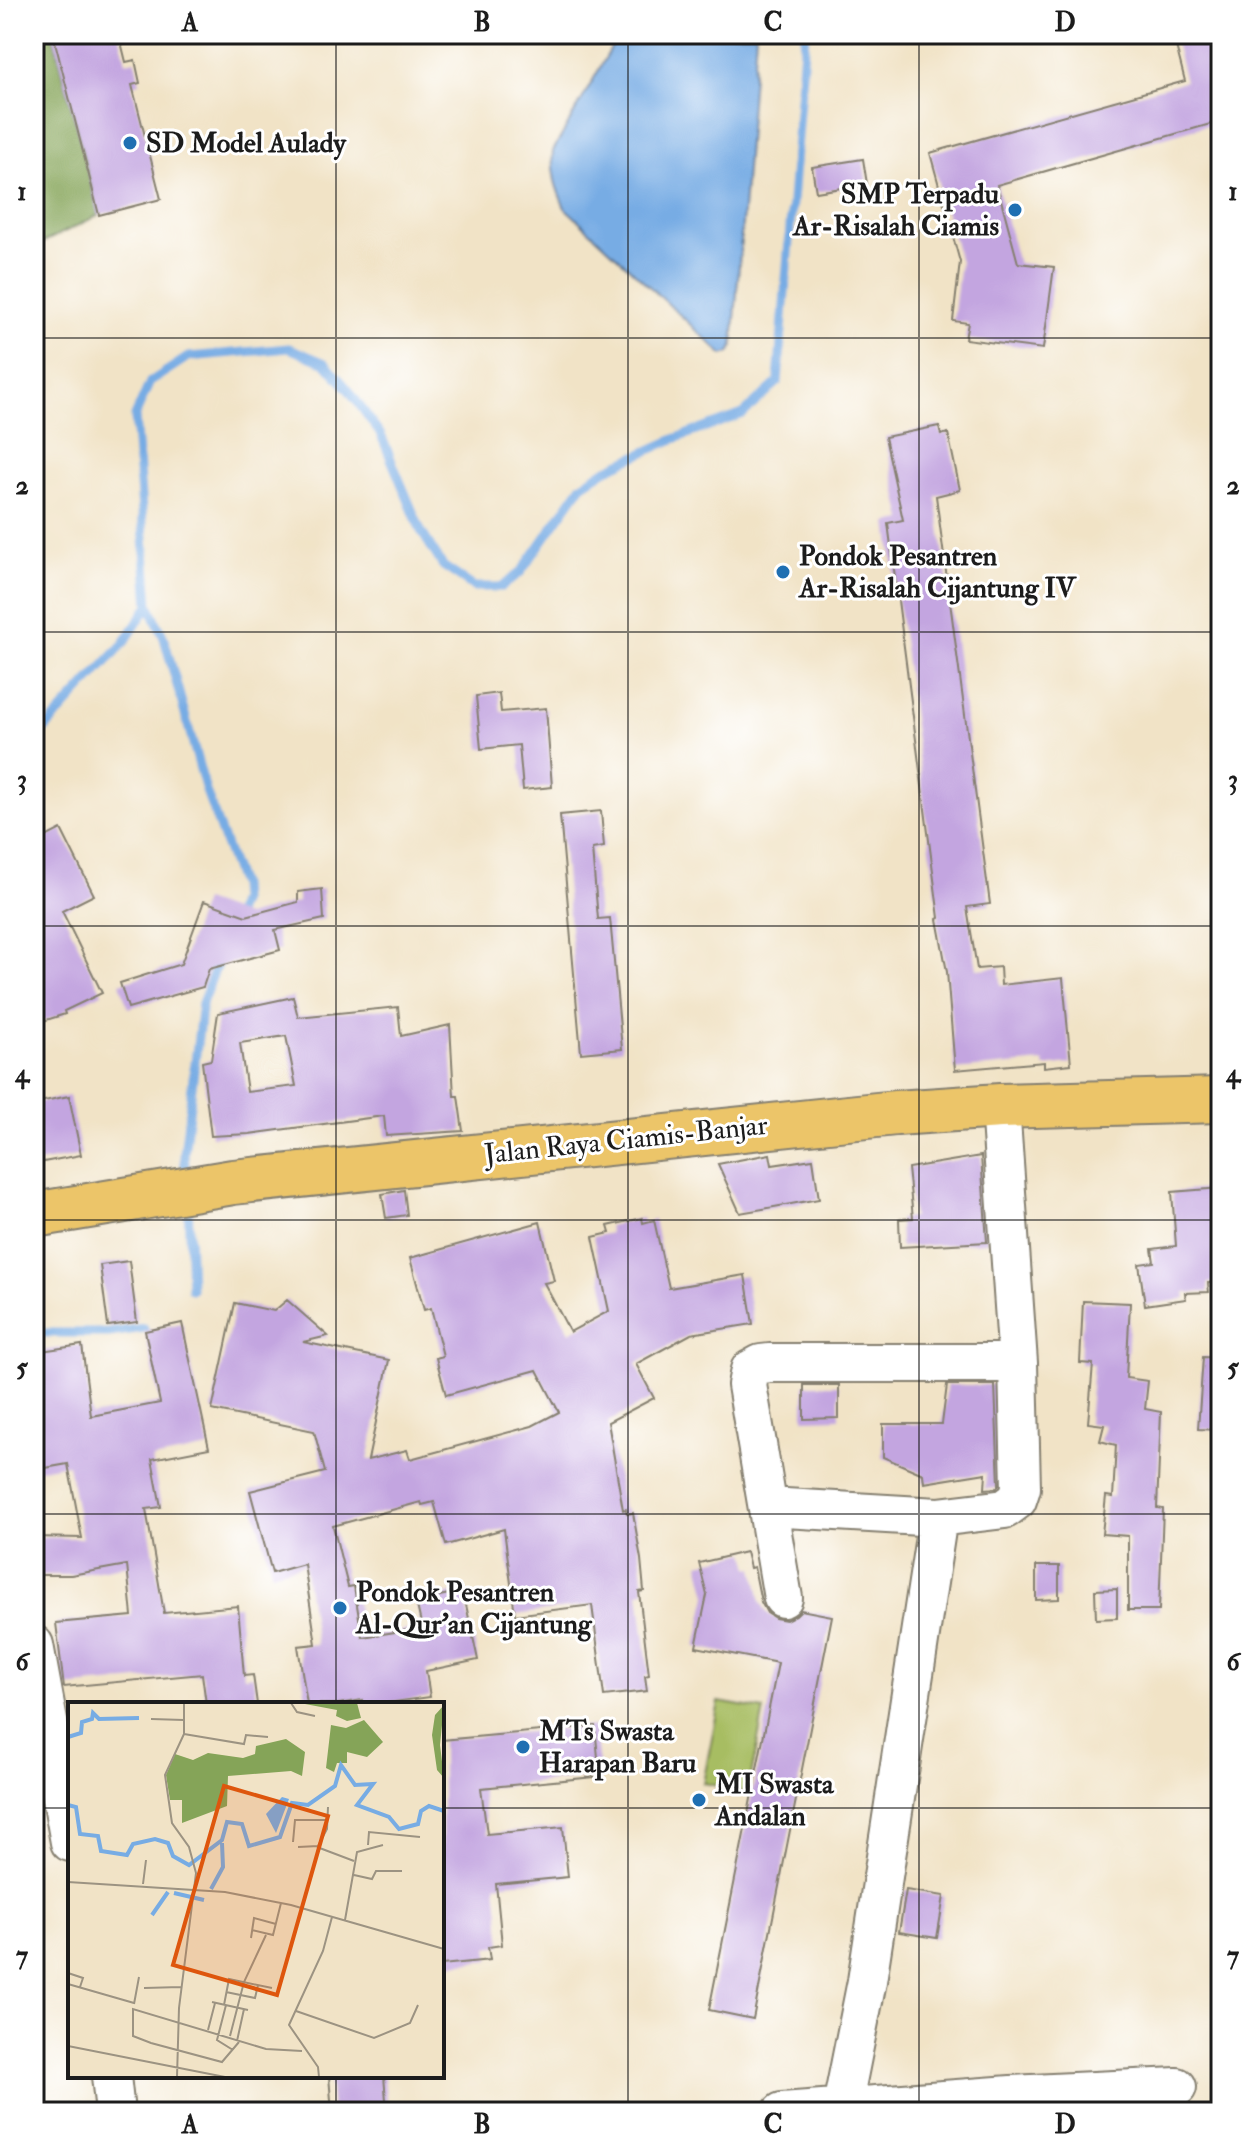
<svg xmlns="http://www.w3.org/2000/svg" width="1255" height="2146" viewBox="0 0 1255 2146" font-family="'IM FELL Double Pica',serif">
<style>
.green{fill:#a7bd62;stroke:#626c3f;stroke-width:2}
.forest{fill:#85a458;stroke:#50603a;stroke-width:2}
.water{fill:#77ace4;stroke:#4a6480;stroke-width:2}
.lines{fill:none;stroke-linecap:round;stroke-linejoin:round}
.stream{stroke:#77ace4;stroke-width:9}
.building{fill:#c3a5e0;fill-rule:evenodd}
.minor-casing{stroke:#868071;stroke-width:42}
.highway-casing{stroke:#868071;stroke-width:48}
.minor{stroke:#fff;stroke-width:38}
.highway{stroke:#ecc569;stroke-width:44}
.grid{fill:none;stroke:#1c1c1c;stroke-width:2;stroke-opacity:0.55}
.poi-dot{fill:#1f6fb2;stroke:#fff;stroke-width:3}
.labels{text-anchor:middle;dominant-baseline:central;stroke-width:6;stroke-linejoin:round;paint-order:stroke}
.poi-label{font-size:28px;font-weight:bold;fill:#1c1c1c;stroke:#fff;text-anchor:start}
.street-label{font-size:28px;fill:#1c1c1c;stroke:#fff}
.inset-river{fill:none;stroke:#77ace4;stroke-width:4}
.inset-road{fill:none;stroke:#9c9382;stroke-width:2}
.view{fill:#de560d;fill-opacity:0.15;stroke:#de560d;stroke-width:4}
.inset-edge{fill:none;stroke:#1c1c1c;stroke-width:4}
.neatline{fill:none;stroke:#1c1c1c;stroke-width:3}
.grid-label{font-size:26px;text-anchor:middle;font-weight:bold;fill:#1c1c1c}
</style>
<rect width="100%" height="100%" fill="#fff"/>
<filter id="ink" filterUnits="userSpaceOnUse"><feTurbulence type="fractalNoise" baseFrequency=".0125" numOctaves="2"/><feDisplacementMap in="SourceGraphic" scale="16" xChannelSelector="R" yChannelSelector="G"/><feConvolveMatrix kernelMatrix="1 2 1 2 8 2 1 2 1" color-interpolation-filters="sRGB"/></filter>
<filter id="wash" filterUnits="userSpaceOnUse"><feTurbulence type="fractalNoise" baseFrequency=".006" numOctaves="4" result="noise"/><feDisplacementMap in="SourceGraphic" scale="32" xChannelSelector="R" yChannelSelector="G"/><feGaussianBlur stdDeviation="1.8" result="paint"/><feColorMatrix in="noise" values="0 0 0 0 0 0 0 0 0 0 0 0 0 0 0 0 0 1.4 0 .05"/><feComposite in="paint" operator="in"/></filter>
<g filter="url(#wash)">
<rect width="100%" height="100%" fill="#f1e3c6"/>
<path class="green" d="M719,1702L764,1710L748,1792L703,1783Z"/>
<path class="forest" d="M34,34H53L99,215L34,247Z"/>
<path class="water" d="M619,34H756L733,347L730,353L723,355L565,208C556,188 551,173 553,151Z"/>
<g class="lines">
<path class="stream" d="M149,605L164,638L206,791L240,885L241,900L232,924
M34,741L124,643L149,605L135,416L150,382L188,357L289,348L325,363L348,389L381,435L421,531L443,566L474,587H502L521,572L582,485L605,470L674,439L743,414L778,382L805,34
M186,1178L184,1154L202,1003L220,957
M188,1200L191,1289
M34,1333H109L144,1328"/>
</g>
<g id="blocks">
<path class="building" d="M53,34H119L126,62L135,60L140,83L132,85L161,199L99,215Z
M1173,34H1221V121L997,185L1018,263L1054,267L1043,349L965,339L968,323L953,321L960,262L930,153L1185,81Z
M863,159L867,184L816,192L812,167Z
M939,426L941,435L948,433L960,490L936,496L990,904L967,907L977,969L1000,967L1001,985L1063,978L1071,1064L1044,1067V1062L955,1070L947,972L937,919L939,918L888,523L903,520L885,437Z
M499,693L501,712L546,708L552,787L523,790L519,745L481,749L476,696Z
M601,811L604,847L592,849L598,919L610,918L622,1049L581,1053L560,815Z
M61,829L94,895L62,911L102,993L64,1011L65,1014L34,1024V843Z
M322,889L324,919L275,930L280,950L209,969L203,987L128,1008L120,983L181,964L204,901L246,916L298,902V892Z
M293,997L298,1017L398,1007L401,1036L450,1025L454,1096H458L463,1131L386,1136L384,1116L249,1134L211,1136L202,1062L211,1060L218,1013ZM286,1036L296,1086L247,1092L240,1043Z
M69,1096L81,1155L38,1163L34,1142V1103Z
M770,1154L772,1165L813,1159L819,1199L740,1213L718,1164Z
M981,1156L987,1242L900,1247L899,1219L913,1218L908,1168Z
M1221,1188V1282L1208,1283L1209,1292L1185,1293L1186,1299L1145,1305L1139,1264L1154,1262L1152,1249L1176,1246L1172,1192Z
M404,1190L407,1215L386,1218L382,1194Z
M642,1218L643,1223L654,1220L669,1288L745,1275L753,1324L691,1334L636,1364L654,1398L608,1422L623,1510L626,1509L627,1514L633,1513L641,1559L644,1591L639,1592L649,1675L645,1676L647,1691L604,1696L592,1605L515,1615L504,1529L446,1545L434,1502L422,1505L421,1502L333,1526L348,1587L354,1586L362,1637L422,1628L416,1601L463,1591L478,1660L426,1671L430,1697L380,1704H364L363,1700L338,1704H307L298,1646L316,1644L304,1564L272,1573L250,1491L325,1472L314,1431L212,1410L235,1303L274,1311L287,1300L328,1336L303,1342L389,1360L368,1460L407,1450L410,1459L532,1426L559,1412L537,1370L446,1395L436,1358L443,1356L431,1308L424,1310L410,1258L540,1222L554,1281L544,1283L570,1332L609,1311L593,1237L610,1233L608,1226Z
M129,1261L137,1322L108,1326L100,1265Z
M1083,1301L1130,1303L1126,1378L1148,1381L1145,1409L1161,1412L1157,1508L1163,1509L1159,1610H1128V1536L1102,1534L1106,1496L1113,1497L1116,1445L1100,1441L1104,1425L1088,1423L1093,1364L1080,1363Z
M182,1323L209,1448L152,1459L161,1507L146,1509L164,1613L238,1606L244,1676L253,1675L257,1704H206L202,1674L64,1687L56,1623L132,1616L127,1565L71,1575H34V1537L82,1538L68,1464L34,1470V1352L82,1345L91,1416L160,1403L145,1331Z
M1203,1357L1221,1358V1430L1198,1429Z
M804,1385H839V1418L804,1419Z
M947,1385H995L999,1485L997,1488L985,1489L986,1473L924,1483L923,1474L883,1457V1424H942Z
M746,1552L750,1568L754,1567L761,1602L767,1613L775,1618L786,1620L796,1615L801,1610L832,1616L753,2019L709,2010L778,1663L696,1647L707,1595L699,1563Z
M1036,1566H1059V1599L1036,1600Z
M1117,1589V1618L1096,1619L1095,1590Z
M595,1726L599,1768L594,1769V1777L481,1788L487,1834L563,1827L568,1877L496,1884L502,1945L488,1947L490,1960L442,1965V1909H447L442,1871V1740Z
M906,1890L944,1896L937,1938L899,1932Z
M329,2076H384L387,2112H332Z"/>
</g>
</g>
<g filter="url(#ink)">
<use href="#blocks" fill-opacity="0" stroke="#868071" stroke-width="2"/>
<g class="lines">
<defs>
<path id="minor" d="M768,1507L938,1517L1005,1509L1017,1500L1021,1488L1018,1363L1000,1106
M783,1598L747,1385L750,1370L761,1364L770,1363H1018
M34,1645L70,1842
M111,2076L115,2112
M782,2112L1011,2095L1177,2087
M841,2112L867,1981L938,1517"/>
<path id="highway" d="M34,1215L233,1182L896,1113L1000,1106L1221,1100"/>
</defs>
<use href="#minor" class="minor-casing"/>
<use href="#highway" class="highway-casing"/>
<use href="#minor" class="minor"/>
<use href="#highway" class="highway"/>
</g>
</g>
<path class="grid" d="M336,34V1704M628,34V2112M919,34V2112M34,338H1221M34,632H1221M34,926H1221M34,1220H1221M34,1514H1221M34,1808H70M442,1808H1221M336,2076V2112"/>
<g class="poi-dot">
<circle cx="130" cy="143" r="8"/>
<circle cx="1015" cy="210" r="8"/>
<circle cx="783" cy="572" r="8"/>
<circle cx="340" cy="1608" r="8"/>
<circle cx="523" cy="1747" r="8"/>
<circle cx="699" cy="1800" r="8"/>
</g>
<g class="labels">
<g class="poi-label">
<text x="146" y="143">SD Model Aulady</text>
<text x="999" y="194" text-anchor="end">SMP Terpadu<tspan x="999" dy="32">Ar-Risalah Ciamis</tspan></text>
<text x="799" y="556">Pondok Pesantren<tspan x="799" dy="32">Ar-Risalah Cijantung IV</tspan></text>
<text x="356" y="1592">Pondok Pesantren<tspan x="356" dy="32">Al-Qur'an Cijantung</tspan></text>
<text x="539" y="1731">MTs Swasta<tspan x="539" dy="32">Harapan Baru</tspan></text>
<text x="715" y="1784">MI Swasta<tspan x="715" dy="32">Andalan</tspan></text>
</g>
<g class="street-label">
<text transform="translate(626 1140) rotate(-6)">Jalan Raya Ciamis-Banjar</text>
</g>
</g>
<g transform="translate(68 1702)">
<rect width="376" height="376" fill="#f1e3c6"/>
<path d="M289,1L293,16L279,19L268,14L269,8L237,2ZM376,3L372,43L376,76L369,68L364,33L367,13ZM296,18L315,40L299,55L279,50V61H269L266,70L258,66L263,23L278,26ZM218,37L237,50L234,74L223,69L160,74L159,104L114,121V98H102L98,73L107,52L125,58L140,51L175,56L187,52L188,44Z" fill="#85a458"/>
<path d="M214,95L221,97L208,131L198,112Z" fill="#77ace4"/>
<path class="inset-river" d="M0,35L13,31L14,20L24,17L25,11L31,17L71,16M0,103L8,105L12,132L30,134L33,149L59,153L65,142L87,137L100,141L105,154L121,163L154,138L159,120L174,122L181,144L212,135L224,101L240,103L267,84L273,63L287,83L305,82L289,103L321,115L331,127L350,122L353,109L361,104L376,109M143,187L155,165L154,141M106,191L136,198M84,213L100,190"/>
<path class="inset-road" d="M223,1L229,10L247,14M83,17L116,18M116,32L176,42L178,33L200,35M225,140L227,118H260M300,143L301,130L352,135M230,145L250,144L259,127L260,105M249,145L286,159M286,173L304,177L308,169H334M0,180L157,190L223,203L376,247M75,182L78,158M277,218L289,150L315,143M184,228L205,233L213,201M183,236L186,216L208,222M0,271L15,276L12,285M0,282L66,301M76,286L113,285M158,290L187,296L190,283M144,300L180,308M66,302L71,275M156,303L161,277L204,286M158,303L149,338L165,348M228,309L306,336L342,321L350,303M140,328L147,301M162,334L176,280L198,233M169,339L176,307M171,340L154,360L83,341L65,334V307L198,347L234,349M0,344L157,375M109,375L111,306L128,171L121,145L104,121L97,73L116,32V1M251,375L250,365L221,323L255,249L264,215"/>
<path class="view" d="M156,84L260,114L209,293L105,263Z"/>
<rect width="376" height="376" class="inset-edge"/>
</g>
<rect width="1255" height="2146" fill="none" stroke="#fff" stroke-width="88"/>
<rect x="44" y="44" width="1167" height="2058" class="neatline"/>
<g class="grid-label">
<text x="190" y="31">A</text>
<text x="482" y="31">B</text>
<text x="773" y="31">C</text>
<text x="1065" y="31">D</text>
<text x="22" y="200">1</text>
<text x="1233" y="200">1</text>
<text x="22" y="494">2</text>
<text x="1233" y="494">2</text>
<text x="22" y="788">3</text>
<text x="1233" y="788">3</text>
<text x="22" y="1082">4</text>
<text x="1233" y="1082">4</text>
<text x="22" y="1376">5</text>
<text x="1233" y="1376">5</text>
<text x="22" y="1670">6</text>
<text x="1233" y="1670">6</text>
<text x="22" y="1964">7</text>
<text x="1233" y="1964">7</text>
<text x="190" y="2133">A</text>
<text x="482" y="2133">B</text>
<text x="773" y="2133">C</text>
<text x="1065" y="2133">D</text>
</g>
</svg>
